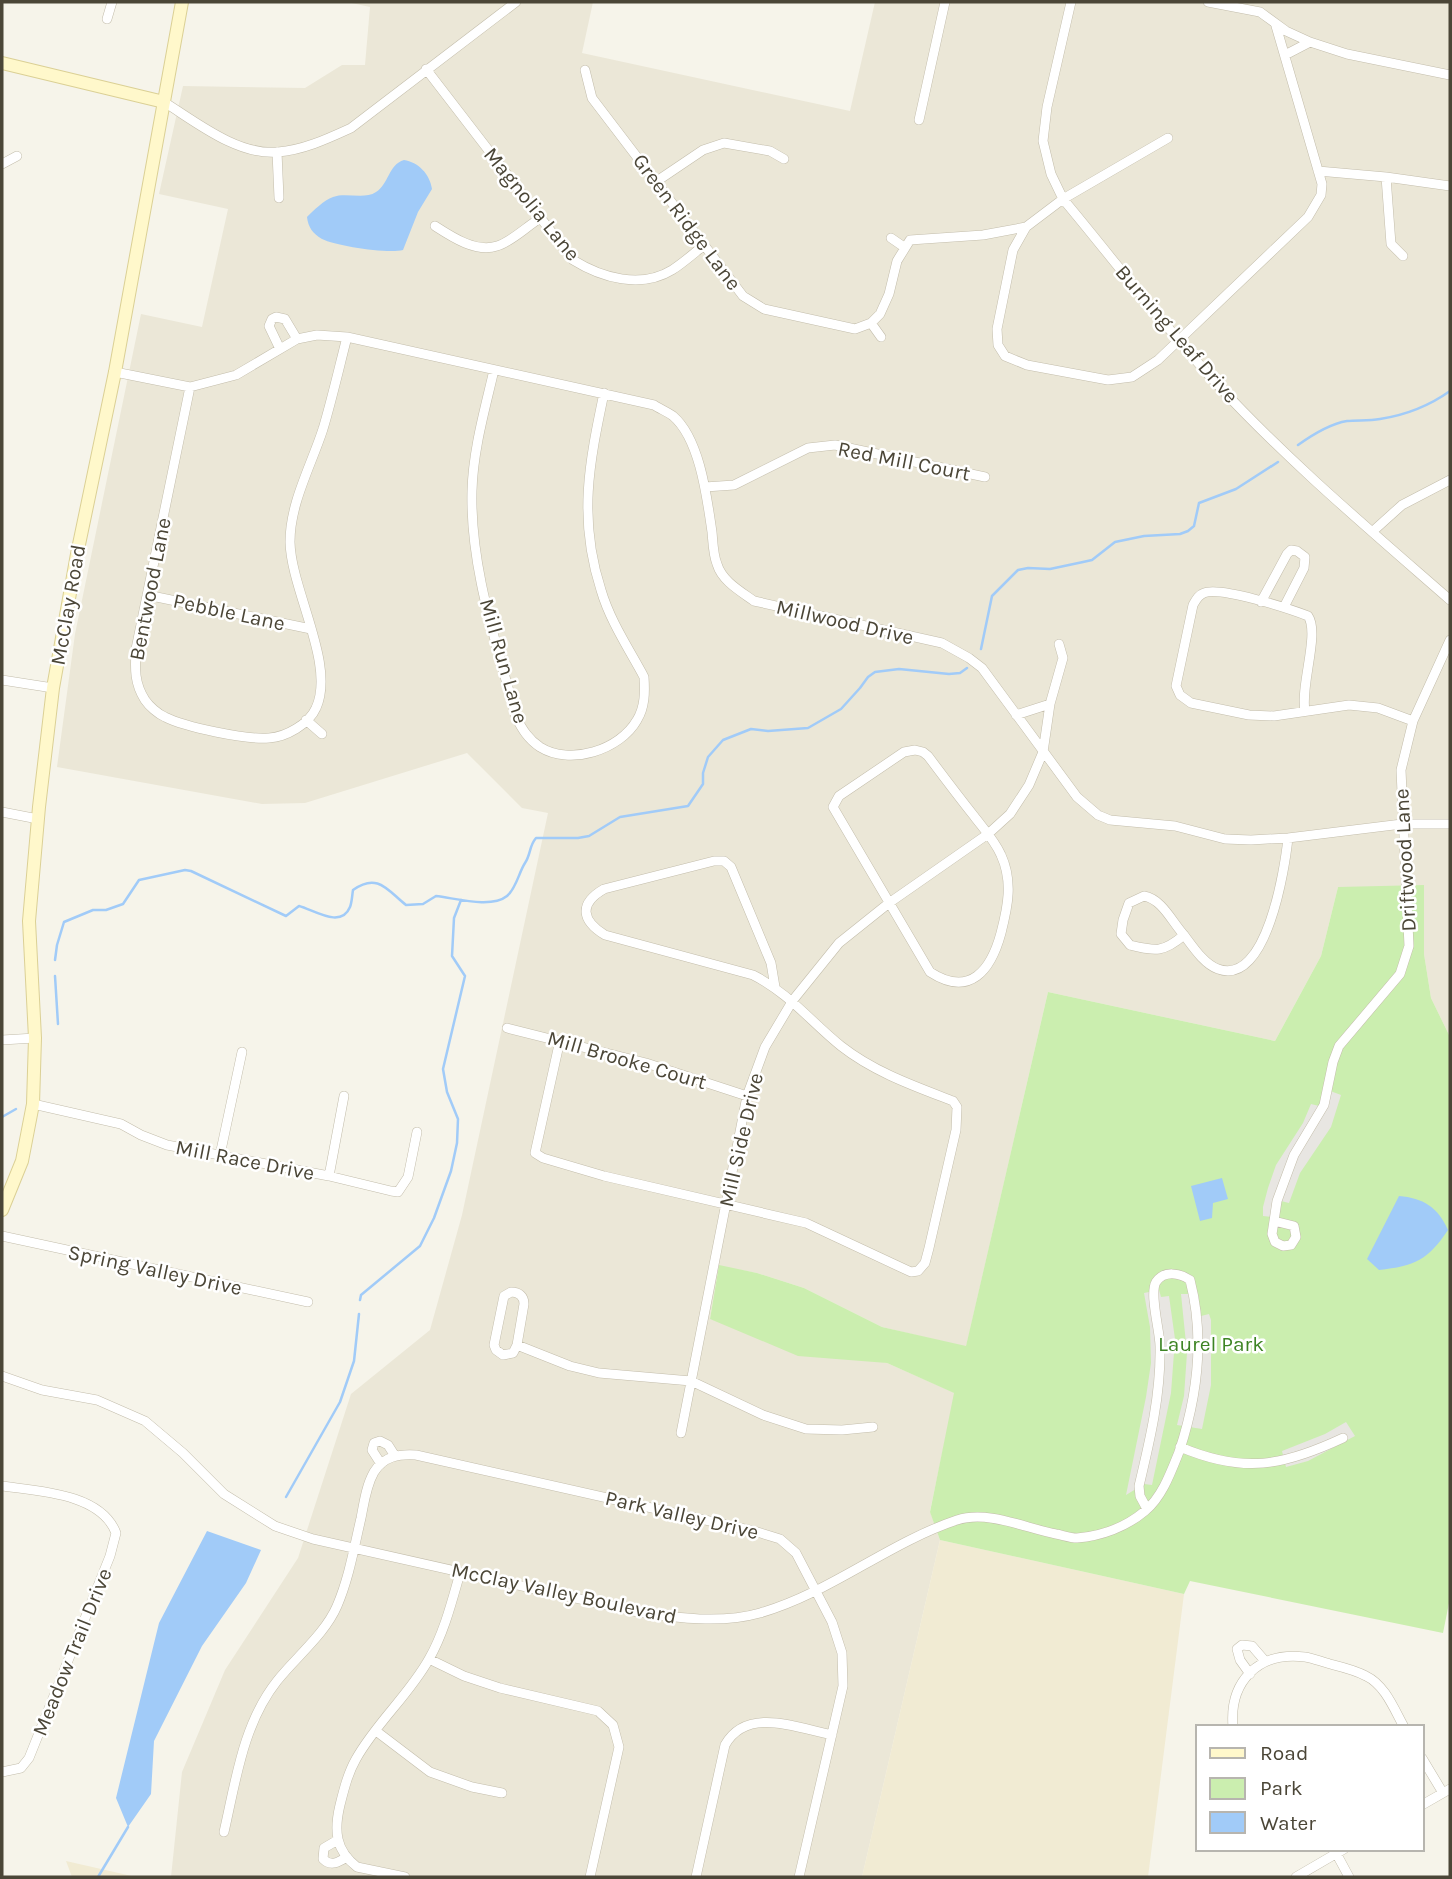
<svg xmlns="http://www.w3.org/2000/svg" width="1452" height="1879" viewBox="0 0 1452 1879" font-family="Karla,sans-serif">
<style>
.residential{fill:#ebe7d7}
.education{fill:#f1ebd3}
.green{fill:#cbeeaf}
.parking{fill:#e8e6e2}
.water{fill:#a1cbf8}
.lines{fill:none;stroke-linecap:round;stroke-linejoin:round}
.stream{stroke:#a1cbf8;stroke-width:2.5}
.street-casing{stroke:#c3bdab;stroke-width:10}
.secondary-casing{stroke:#dbd095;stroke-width:14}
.street{stroke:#fff;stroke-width:9}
.secondary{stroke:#fff8cb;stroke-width:12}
.labels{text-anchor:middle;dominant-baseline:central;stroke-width:5;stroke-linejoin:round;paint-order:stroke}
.street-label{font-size:21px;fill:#4b4637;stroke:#fff}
.park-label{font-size:21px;fill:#3d8423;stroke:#fff}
</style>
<rect width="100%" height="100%" fill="#f6f4ea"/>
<path class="residential" d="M347,2H593L582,53L850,111L875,2H1450V1037L1431,998L1424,954L1338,887L1321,956L1275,1041L1048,992L966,1347L882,1327L804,1288L757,1273L719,1266L710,1319L887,1363L955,1393L930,1511L940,1540L862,1877H171L182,1772L225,1670L298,1558L351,1394L430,1330L462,1215L548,813L522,808L467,753L305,803L262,804L57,767L75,634L141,314L202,327L228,209L159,194L183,86L305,88L342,65H365L370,7Z"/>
<path class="education" d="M940,1540L1184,1594L1148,1877H862Z
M66,1861L136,1877H72Z"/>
<path class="green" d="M1424,885V954L1431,998L1450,1037V1598L1443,1633L1190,1581L1184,1594L940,1540L930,1512L954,1393L887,1363L798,1356L710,1319L719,1265L757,1273L804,1288L882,1327L966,1346L1048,992L1275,1041L1321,956L1338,887Z"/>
<path class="parking" d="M1325,1089L1341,1095L1331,1127L1300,1173L1289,1203L1277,1200L1273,1217L1263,1216V1207L1268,1188L1276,1165L1303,1123L1311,1104L1319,1106Z
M1159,1290L1161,1297L1169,1296L1175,1339L1171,1393L1152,1485L1144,1484L1126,1495L1146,1397L1151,1363L1150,1327L1144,1293Z
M1181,1294H1198L1201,1316L1209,1314L1211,1320V1385L1202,1429L1177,1425L1184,1396L1187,1353Z
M1346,1422L1355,1436L1308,1461L1286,1467L1282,1451L1325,1434Z"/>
<path class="water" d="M404,160C418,162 430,174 432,189L418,212L403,250C388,254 336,246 322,239C313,234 308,227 307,217C313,211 324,200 333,197C346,192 364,200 376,192C389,184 388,165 404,160Z
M1222,1178L1228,1199L1213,1203L1212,1218L1200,1221L1191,1186Z
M1399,1196C1423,1198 1438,1207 1448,1230C1428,1260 1415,1266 1379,1270L1367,1259Z
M207,1531L261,1550L246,1583L202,1646L154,1741L151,1794L128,1827L116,1798L159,1623Z"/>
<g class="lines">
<path class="stream" d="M1298,445C1312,435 1329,424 1347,421C1358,420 1369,421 1380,419C1406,415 1429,406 1450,391
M981,649L992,596L1018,570L1028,568L1050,569L1083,562L1092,560L1115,542L1144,536L1180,534L1188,531L1194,526L1199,503L1236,489L1278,462
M55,960L57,945L64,922L93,910H106L123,904L139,880L185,870L191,871L286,916L299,906C314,910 341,929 350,907C352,902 352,896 353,890C378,872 388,891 406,905L423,904L436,896C455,898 491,909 507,896C516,889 519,872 525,863C531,854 529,846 536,838H578L589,836L620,817L688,806L703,784V773L708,757L723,740L751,729L768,731L808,728L841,709L860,688L868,677L875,672L899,669L949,674L960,673L967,668
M55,976L58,1024
M2,1117L16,1109
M360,1300L361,1295L420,1246L434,1218L451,1171L457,1143L458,1119L447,1092L443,1069L465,976L452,956L454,918L461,900
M286,1497L340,1402L354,1361L359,1314
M98,1877L128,1827"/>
<defs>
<path id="street" d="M1071,2L1047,107L1043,141L1051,174L1063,199C1114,260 1162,324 1216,383C1288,461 1370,530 1450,600
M1208,2L1260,12L1286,31L1310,42L1347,54L1450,75
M107,19L112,2
M1285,55L1310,42
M426,69L573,260C602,278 641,289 672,270C683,263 693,254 703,246
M585,70L592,98L743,296L764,309L855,329L871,323L880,314L889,294L897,261L910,240L983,235L1026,227
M164,102C196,122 238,156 278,152C304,150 329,138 351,128L516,2
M919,120L945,2
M1168,138L1063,199L1026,227L1013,250L997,329L998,345L1005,356L1027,365L1108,380L1132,377L1158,360L1308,217L1321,195L1322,184L1276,26
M277,152L279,198
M2,164L17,156
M1318,171L1386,177L1450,186
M1386,177L1391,244L1403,256
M657,181L703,150L724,143L770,151L784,159
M435,226C452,237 476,253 497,246C511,242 526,227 539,219
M891,238L904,247
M871,323L881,337
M280,349L269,326L272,319L276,317L285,319L297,339
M494,370C485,409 473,450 472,491C470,568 497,644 516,717C522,729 528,739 540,747C570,766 620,750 637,720C645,707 645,692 644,677C629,649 610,621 601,590C578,519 589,464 604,393
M115,372L190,387L236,375L297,339L317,335L347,337L654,405C660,409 668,412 673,416C700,439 707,498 712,532C713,542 713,554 717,564C722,581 740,591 754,601L942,643L969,658L982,668L1077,797L1098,815L1110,820L1175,826L1225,839L1251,840L1288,838L1402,824H1450
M190,387L136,649C135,668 134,683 145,700C149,706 158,714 165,717C185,727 246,740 269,738C286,737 309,724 316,708C336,665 291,590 290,542C290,503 311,466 323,429C332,399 339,368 347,337
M705,487L734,485L808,448L835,445L985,477
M1372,532L1402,505L1450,480
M147,595L311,629
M1261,602L1287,554L1291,550L1297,551L1305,557L1304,568L1284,607
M2,680L53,688
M1305,711C1300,686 1320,633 1308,616C1290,609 1220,586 1204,593C1198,595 1196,600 1193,605L1176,686L1180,695L1191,703L1249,715L1274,716L1349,705L1378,708L1413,721
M1016,715L1050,704
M306,720L322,734
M915,750L923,752L928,756C943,776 958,796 974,816C983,828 995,841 1001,855C1013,881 1008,906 1001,933C991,970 970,998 930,972L833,807L839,796L904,752Z
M2,812L38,819
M1144,896C1162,899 1172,922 1184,935C1163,953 1156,951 1130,945L1121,934L1123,920L1129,903Z
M1184,935C1193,947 1204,964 1218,969C1267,987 1285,867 1288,838
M507,1028L646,1063L747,1096
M2,1040L35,1038
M560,1040L535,1153L543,1158L604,1176L806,1223L911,1272L918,1271L925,1263L929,1248L956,1130L957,1107L953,1101C914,1086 874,1072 841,1046C811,1022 789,993 753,975L605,935C582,921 578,904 604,889L714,861H724L731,867L771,963L775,987
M33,1104L121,1124L141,1135L167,1145L329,1176L391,1191L398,1192L408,1177L417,1132
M220,1155L242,1052
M329,1176L344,1096
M1274,1221L1277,1201L1294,1155L1324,1105L1333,1062L1339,1046L1400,974L1409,946L1401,770L1413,721L1450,640
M1274,1221L1294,1226L1296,1237L1291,1245L1283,1246L1275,1242L1272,1234Z
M2,1236L308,1302
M511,1292C519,1292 524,1296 524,1304L517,1345L513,1353L503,1355L496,1350L494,1345L504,1296Z
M517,1345L570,1366L599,1373L691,1381L763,1415L806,1429L842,1430L873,1427
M2,1376L42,1390L97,1400L145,1421L183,1453L224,1494L275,1526L313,1539L638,1612C678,1618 721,1624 760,1613C830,1593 888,1543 957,1520C988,1510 1025,1528 1056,1534C1062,1535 1070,1538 1077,1538C1101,1536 1126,1527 1145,1511C1162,1497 1171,1472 1179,1452C1198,1395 1205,1338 1190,1280C1180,1273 1164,1270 1156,1282C1149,1294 1160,1331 1160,1346C1161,1394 1150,1440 1139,1486L1140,1496L1147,1509
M681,1433L747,1096L765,1047L793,1000L839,943L889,903L988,834L1010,814L1029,785L1043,752L1050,704L1063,658L1059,644
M1180,1447C1244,1474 1283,1466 1343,1438
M381,1464L372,1450L374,1443L380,1441L388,1445L395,1456
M2,1486C37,1491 101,1493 116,1533L110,1556L29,1758L21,1768L2,1772
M429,1659L464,1676L500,1688L598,1711L613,1725L619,1747L590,1877
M1250,1674L1240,1660L1237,1649L1242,1645L1252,1646L1265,1661
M1233,1727C1229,1682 1258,1651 1305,1657C1313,1658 1322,1662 1330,1664C1342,1667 1355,1670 1366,1676C1385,1685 1394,1709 1404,1727
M376,1731L430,1772L472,1787L502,1793
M1422,1758L1443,1793
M1422,1805L1450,1789
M224,1832C236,1780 243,1724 277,1681C295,1658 325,1634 337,1606C349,1578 354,1548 361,1518C364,1503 366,1486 374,1472C384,1456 399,1454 416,1455L754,1531L780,1539L796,1553L832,1622L842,1653L843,1686L799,1877
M336,1841L324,1848L323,1859C331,1867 339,1862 347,1857
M1335,1851L1349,1877
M405,1877L357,1867C335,1850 334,1830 340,1805C344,1789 348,1773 356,1759C376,1723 409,1695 429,1659C444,1633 452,1601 460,1573
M696,1877L725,1745C747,1706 797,1728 832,1735
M1296,1877L1344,1849"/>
<path id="secondary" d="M2,63L164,102
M2,1210L22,1161L33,1104L35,1038L29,921L39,807L53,688L77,554L115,372L182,2"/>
</defs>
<use href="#street" class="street-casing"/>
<use href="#secondary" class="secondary-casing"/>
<use href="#street" class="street"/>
<use href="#secondary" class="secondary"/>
</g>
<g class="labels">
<g class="street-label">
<text transform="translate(532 204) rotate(51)">Magnolia Lane</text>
<text transform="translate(687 222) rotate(53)">Green Ridge Lane</text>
<text transform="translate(1177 334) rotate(49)">Burning Leaf Drive</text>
<text transform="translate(904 461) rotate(11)">Red Mill Court</text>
<text transform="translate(150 589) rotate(-79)">Bentwood Lane</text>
<text transform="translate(68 605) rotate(-80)">McClay Road</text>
<text transform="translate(229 612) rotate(12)">Pebble Lane</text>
<text transform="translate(845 622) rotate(13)">Millwood Drive</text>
<text transform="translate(504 661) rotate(74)">Mill Run Lane</text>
<text transform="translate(1405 860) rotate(-93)">Driftwood Lane</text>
<text transform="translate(627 1060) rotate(16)">Mill Brooke Court</text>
<text transform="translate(741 1140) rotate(-77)">Mill Side Drive</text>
<text transform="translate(245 1160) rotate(11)">Mill Race Drive</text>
<text transform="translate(155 1270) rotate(12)">Spring Valley Drive</text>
<text transform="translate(682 1515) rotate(13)">Park Valley Drive</text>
<text transform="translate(564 1593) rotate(12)">McClay Valley Boulevard</text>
<text transform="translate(72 1652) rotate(-68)">Meadow Trail Drive</text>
</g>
<g class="park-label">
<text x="1211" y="1344">Laurel Park</text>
</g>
</g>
<rect width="1452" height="1879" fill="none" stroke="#4b4637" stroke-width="7"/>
<rect x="1196" y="1725" width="228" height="126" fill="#ffffff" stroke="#b7b5af" stroke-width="2"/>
<rect x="1210" y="1748" width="35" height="10" fill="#fff8cb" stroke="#b7b5af" stroke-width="2"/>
<text x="1260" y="1760" font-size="21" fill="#4b4637">Road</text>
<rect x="1210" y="1778" width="35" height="21" fill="#cbeeaf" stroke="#b7b5af" stroke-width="2"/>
<text x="1260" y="1795" font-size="21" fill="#4b4637">Park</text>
<rect x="1210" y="1812" width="35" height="21" fill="#a1cbf8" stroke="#b7b5af" stroke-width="2"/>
<text x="1260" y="1830" font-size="21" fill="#4b4637">Water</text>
</svg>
